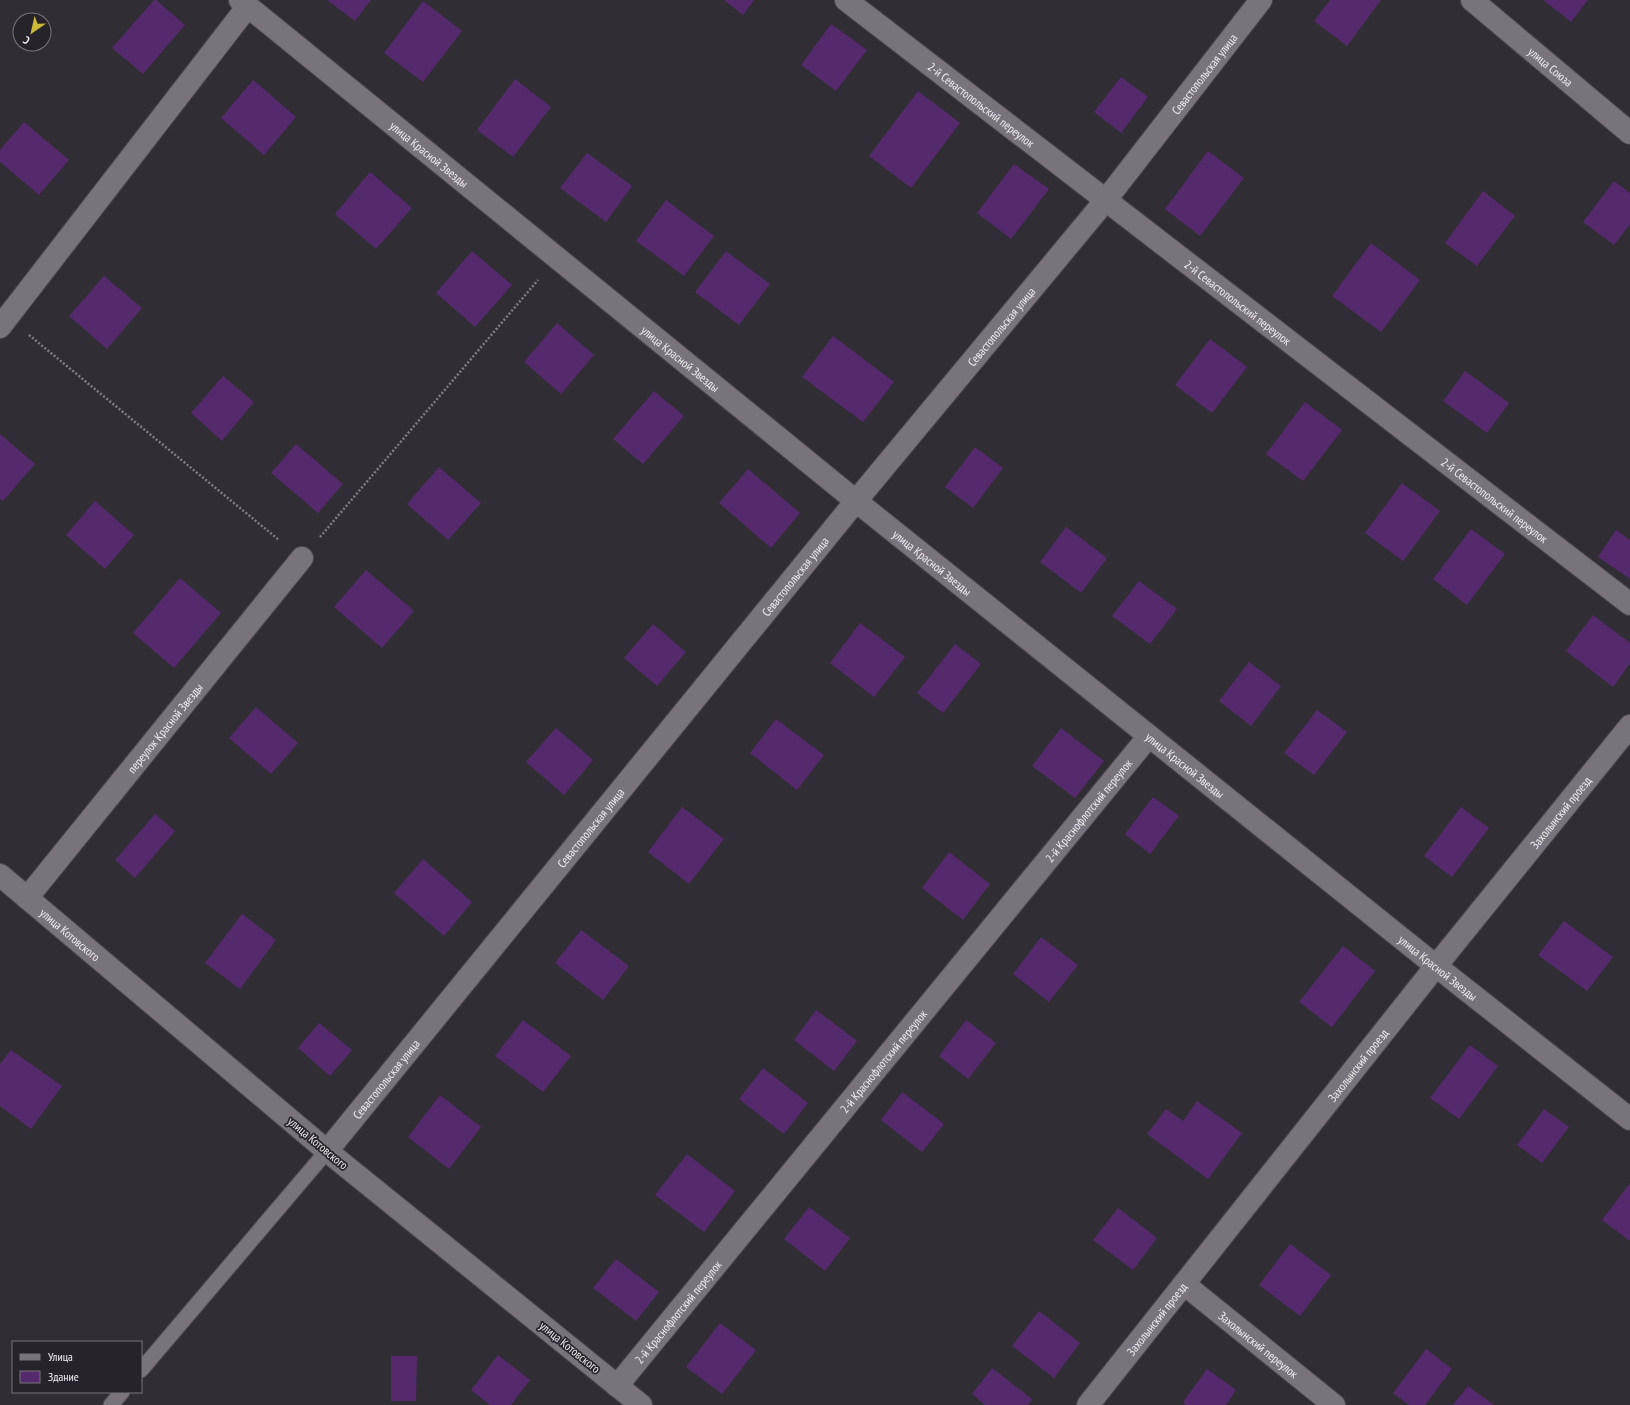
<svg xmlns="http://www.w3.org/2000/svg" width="1630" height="1405" viewBox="0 0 1630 1405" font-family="'PT Sans Narrow',sans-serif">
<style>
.building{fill:#542a6c}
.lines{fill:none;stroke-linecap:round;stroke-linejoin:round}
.service-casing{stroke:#4d494f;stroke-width:17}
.minor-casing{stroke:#4d494f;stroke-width:24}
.tertiary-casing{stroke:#4d494f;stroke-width:24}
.path{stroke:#807d84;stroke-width:2.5;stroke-dasharray:2 2;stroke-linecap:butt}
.service{stroke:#79737c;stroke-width:15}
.minor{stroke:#79737c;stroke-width:22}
.tertiary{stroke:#79737c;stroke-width:22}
.labels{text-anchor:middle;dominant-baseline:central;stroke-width:3.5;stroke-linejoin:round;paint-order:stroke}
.street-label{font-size:12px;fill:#f0edf2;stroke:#27232b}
</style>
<rect width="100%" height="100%" fill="#312d35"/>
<path class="building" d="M154,0H156L185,25L143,74L112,48Z
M327,0H371L355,21Z
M724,0H754L743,15Z
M1330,0H1381L1347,46L1314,21Z
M1543,0H1588L1571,22Z
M423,1L462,31L423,82L384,53Z
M831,24L867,50L836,91L801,65Z
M1121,77L1148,97L1121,133L1094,112Z
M515,79L551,107L513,157L477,130Z
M253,80L296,117L264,155L221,118Z
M918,91L960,123L911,188L869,156Z
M24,122L69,160L39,195L0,162V150Z
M1208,151L1244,178L1200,236L1165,209Z
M587,153L632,186L606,222L560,188Z
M1014,164L1049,189L1011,239L977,213Z
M370,172L412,208L376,249L335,214Z
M1614,181L1630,193V224L1614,245L1583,222Z
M1483,191L1515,216L1477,266L1445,243Z
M666,200L714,236L684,276L636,241Z
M1371,243L1420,280L1381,332L1332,296Z
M472,251L512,285L475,327L436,293Z
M726,251L770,284L739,325L695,292Z
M104,276L142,308L107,349L69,316Z
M557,323L594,355L561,394L524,362Z
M833,336L894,382L863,422L802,377Z
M1210,339L1247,367L1212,413L1175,385Z
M1465,371L1509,403L1487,433L1443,401Z
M223,376L254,402L222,441L191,413Z
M654,391L684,416L643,464L613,439Z
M1305,402L1342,430L1303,481L1266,454Z
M0,434L35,464L3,501L0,499Z
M296,444L343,484L318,513L271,473Z
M975,447L1003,468L973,508L945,487Z
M439,467L481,503L448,540L407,504Z
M748,469L800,513L771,548L719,503Z
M1402,483L1440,511L1403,561L1365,533Z
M95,501L134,535L105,569L66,535Z
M1066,527L1107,558L1081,593L1040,562Z
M1471,529L1505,554L1467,605L1433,579Z
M1616,530L1630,540V579L1598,557Z
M366,570L414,611L382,648L334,607Z
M180,578L221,613L174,668L133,633Z
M1139,581L1177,609L1150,644L1112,616Z
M1593,615L1630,643V663L1613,687L1566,651Z
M860,623L905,657L874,697L830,663Z
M653,624L686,652L657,686L624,658Z
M955,644L981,664L943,713L917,693Z
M1249,662L1281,686L1251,726L1219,701Z
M256,707L298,743L271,774L229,738Z
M1317,710L1347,732L1314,775L1284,753Z
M776,719L824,755L797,790L750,753Z
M556,728L593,760L564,795L526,762Z
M1061,728L1104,761L1075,798L1032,766Z
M1153,797L1179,816L1150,854L1125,834Z
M682,807L724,839L689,884L648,852Z
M1461,807L1489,828L1452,877L1424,856Z
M155,814L175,831L135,878L115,860Z
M949,852L990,884L963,920L922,888Z
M423,859L472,902L444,936L394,893Z
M242,914L276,940L240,989L205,963Z
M1564,921L1613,957L1587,991L1538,955Z
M581,930L629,966L603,1000L555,963Z
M1041,937L1078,965L1049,1002L1013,974Z
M1343,946L1375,971L1332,1027L1299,1002Z
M816,1010L857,1041L834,1071L794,1040Z
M523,1020L571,1056L543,1092L495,1056Z
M966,1020L996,1043L968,1079L939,1056Z
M319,1023L352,1050L330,1076L298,1048Z
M1470,1045L1498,1066L1459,1119L1430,1098Z
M11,1050L62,1086L31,1129L0,1106V1064Z
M763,1068L808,1103L784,1134L739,1099Z
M902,1092L944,1124L922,1152L881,1120Z
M440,1095L481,1127L449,1169L408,1137Z
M1197,1101L1242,1133L1208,1179L1147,1134L1166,1109L1183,1121Z
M1544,1109L1569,1127L1542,1163L1517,1145Z
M687,1154L735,1191L704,1232L655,1195Z
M1630,1183V1241L1602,1220Z
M809,1207L850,1238L825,1271L784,1239Z
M1118,1208L1157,1238L1133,1270L1093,1240Z
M1290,1244L1331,1275L1300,1316L1259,1285Z
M616,1259L659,1292L636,1321L593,1288Z
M1039,1311L1080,1343L1054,1378L1012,1346Z
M720,1323L756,1350L722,1394L686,1367Z
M1426,1349L1452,1369L1425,1405H1409L1393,1393Z
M498,1355L530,1380L511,1405H490L471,1390Z
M391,1356H417L416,1401H391Z
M992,1368L1032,1399L1028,1405H985L972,1394Z
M1207,1369L1236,1390L1226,1405H1186L1183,1402Z
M1468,1386L1494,1405H1453Z"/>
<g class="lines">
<defs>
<path id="service" d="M141,1370L327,1151
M111,1405L122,1392"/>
<g id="minor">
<path id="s1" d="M240,0L856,501L1436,966L1630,1119"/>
<path id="s2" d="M846,0L1630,604"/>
<path id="s3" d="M1472,0L1630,133"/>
<path d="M0,327L248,6"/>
<path id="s4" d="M0,875L327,1151"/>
<path id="s5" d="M27,898L302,558"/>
<path id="s6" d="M1184,1284L1334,1405"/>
<path id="s7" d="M617,1386L1149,736"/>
</g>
<g id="tertiary">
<path id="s8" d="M641,1405L327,1151L856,501L1105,201L1261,0"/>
<path id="s9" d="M1088,1405L1436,966L1630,726"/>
</g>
</defs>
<use href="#service" class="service-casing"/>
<use href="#minor" class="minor-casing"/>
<use href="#tertiary" class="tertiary-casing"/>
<path class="path" d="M29,335L279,540
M320,537L538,280"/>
<use href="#service" class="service"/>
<use href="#minor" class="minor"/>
<use href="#tertiary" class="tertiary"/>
</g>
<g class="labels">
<g class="street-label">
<text stroke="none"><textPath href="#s3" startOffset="103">улица Союза</textPath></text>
<text stroke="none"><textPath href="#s8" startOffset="1793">Севастопольская улица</textPath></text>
<text stroke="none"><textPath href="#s2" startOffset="171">2-й Севастопольский переулок</textPath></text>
<text stroke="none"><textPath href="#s1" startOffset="244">улица Красной Звезды</textPath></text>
<text stroke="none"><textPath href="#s2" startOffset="495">2-й Севастопольский переулок</textPath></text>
<text stroke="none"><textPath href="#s8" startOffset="1469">Севастопольская улица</textPath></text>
<text stroke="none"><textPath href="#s1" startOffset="568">улица Красной Звезды</textPath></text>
<text stroke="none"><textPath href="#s2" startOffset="819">2-й Севастопольский переулок</textPath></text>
<text stroke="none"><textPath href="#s1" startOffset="892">улица Красной Звезды</textPath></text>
<text stroke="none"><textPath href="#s8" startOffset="1145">Севастопольская улица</textPath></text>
<text stroke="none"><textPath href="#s5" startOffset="219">переулок Красной Звезды</textPath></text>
<text stroke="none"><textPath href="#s1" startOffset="1216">улица Красной Звезды</textPath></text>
<text stroke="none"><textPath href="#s7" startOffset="744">2-й Краснофлотский переулок</textPath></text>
<text stroke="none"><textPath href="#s9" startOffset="758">Захолынский проезд</textPath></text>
<text stroke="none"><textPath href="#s8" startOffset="821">Севастопольская улица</textPath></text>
<text stroke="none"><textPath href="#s4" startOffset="92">улица Котовского</textPath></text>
<text stroke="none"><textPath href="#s1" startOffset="1540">улица Красной Звезды</textPath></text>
<text stroke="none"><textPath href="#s7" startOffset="420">2-й Краснофлотский переулок</textPath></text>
<text stroke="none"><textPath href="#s9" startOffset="434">Захолынский проезд</textPath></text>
<text stroke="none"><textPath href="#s8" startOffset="497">Севастопольская улица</textPath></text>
<text transform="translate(318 1143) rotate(40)">улица Котовского</text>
<text stroke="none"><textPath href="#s7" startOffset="96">2-й Краснофлотский переулок</textPath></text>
<text stroke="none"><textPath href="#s9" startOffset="110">Захолынский проезд</textPath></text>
<text stroke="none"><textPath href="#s6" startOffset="96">Захолынский переулок</textPath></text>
<text transform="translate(570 1347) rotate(39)">улица Котовского</text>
</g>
</g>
<rect x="12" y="1341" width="130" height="52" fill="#27232b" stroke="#77747b"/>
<rect x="20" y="1354" width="20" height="6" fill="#79737c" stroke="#77747b"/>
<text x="48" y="1361" font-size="12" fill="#f0edf2">Улица</text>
<rect x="20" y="1371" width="20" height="12" fill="#542a6c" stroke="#77747b"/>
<text x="48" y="1381" font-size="12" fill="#f0edf2">Здание</text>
<g transform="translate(32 32) rotate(214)"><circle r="19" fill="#27232b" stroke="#77747b"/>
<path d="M0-3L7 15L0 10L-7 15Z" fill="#ccb939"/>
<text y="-6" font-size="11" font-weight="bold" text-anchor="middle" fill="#f0edf2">С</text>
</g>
</svg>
